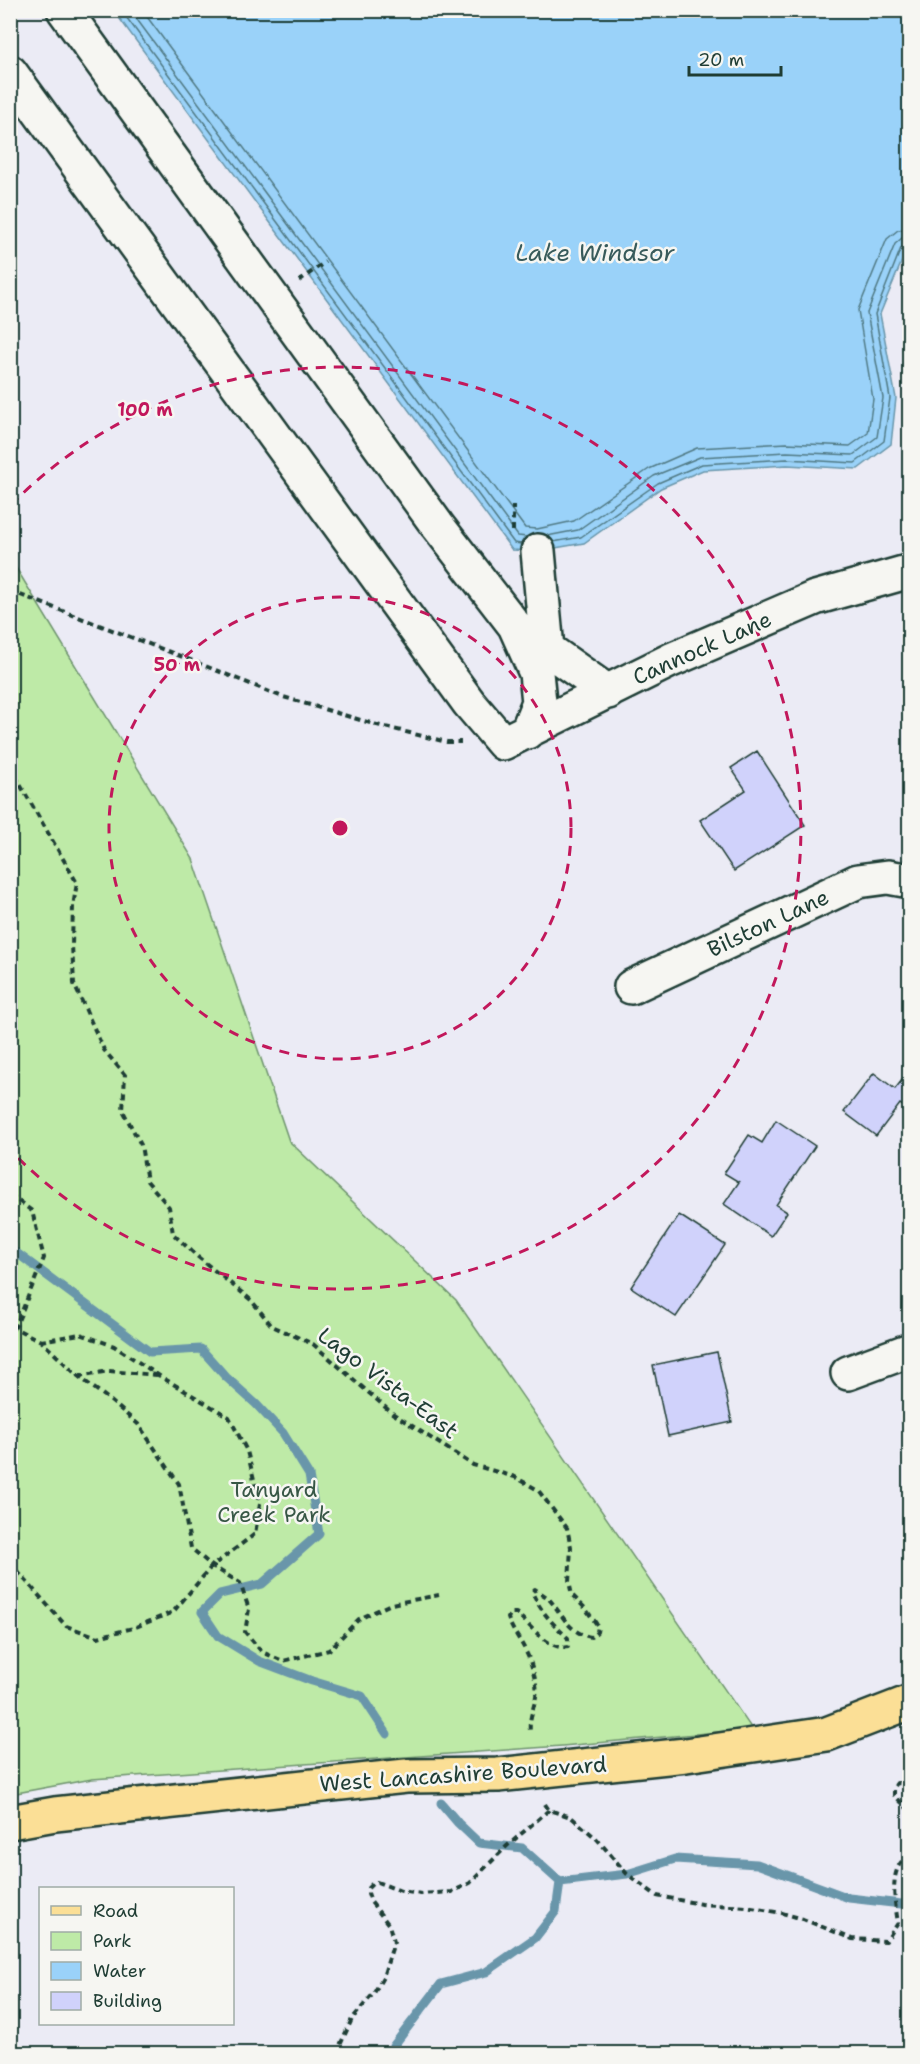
<svg xmlns="http://www.w3.org/2000/svg" width="920" height="2064" viewBox="0 0 920 2064" font-family="'Shantell Sans',sans-serif">
<style>
.green{fill:#beeaa7;stroke:#6e946e;stroke-width:1.5}
.water{fill:#9ad2f9;stroke:#6996aa;stroke-width:1.5}
.lines{fill:none;stroke-linecap:round;stroke-linejoin:round}
.shore{stroke:#507983;stroke-width:1.5}
.stream{stroke:#6996aa;stroke-width:9}
.building{fill:#d0d2fb;stroke:#1f3d34;stroke-width:1.5}
.minor-casing{stroke:#1f3d34;stroke-width:38}
.major-casing{stroke:#1f3d34;stroke-width:38}
.path{stroke:#1f3d34;stroke-width:4;stroke-dasharray:6 4.5;stroke-linecap:butt}
.minor{stroke:#f6f6f2;stroke-width:33}
.major{stroke:#fbdf96;stroke-width:33}
.ring{fill:none;stroke:#c2185b;stroke-width:3;stroke-dasharray:10 8}
.labels{text-anchor:middle;dominant-baseline:central;stroke-width:5;stroke-linejoin:round;paint-order:stroke}
.street-label{font-size:22px;fill:#1f3d34;stroke:#f6f6f2}
.park-label{font-size:22px;fill:#375745;stroke:#f6f6f2}
.water-label{font-size:24px;font-style:italic;fill:#385b5b;stroke:#f6f6f2}
.centre{fill:#c2185b;stroke:#f6f6f2;stroke-width:3}
.ring-label{font-size:18px;text-anchor:middle;font-weight:bold;fill:#c2185b;stroke:#f6f6f2;stroke-width:5;stroke-linejoin:round;paint-order:stroke}
</style>
<rect width="100%" height="100%" fill="#ebebf5"/>
<filter id="ink" filterUnits="userSpaceOnUse"><feTurbulence type="fractalNoise" baseFrequency=".0167" numOctaves="2"/><feDisplacementMap in="SourceGraphic" scale="12" xChannelSelector="R" yChannelSelector="G"/><feConvolveMatrix kernelMatrix="1 2 1 2 8 2 1 2 1" color-interpolation-filters="sRGB"/></filter>
<g filter="url(#ink)">
<path class="green" d="M10,558L193,859L289,1141L456,1300L752,1729L562,1746L92,1779L11,1794Z"/>
<path class="water" d="M114,11H909V244L880,314L896,398L891,444L858,469L787,465L703,470L661,488L584,543L538,551L512,550Z"/>
<g class="lines">
<path class="shore" d="M121,10L514,543L521,544
M130,10L518,536L527,537
M142,10L525,528L537,529L574,521L649,469L697,448L787,443L850,446L868,433L873,399L858,310L887,239L898,230L910,228
M547,536L578,530L654,476L700,457L787,452L853,455L877,437L883,398L867,313L895,244L902,238L910,237
M553,542L581,537L658,483L702,464L787,459L855,463L884,441L890,398L875,314L901,248L905,245L910,244"/>
<path class="stream" d="M10,1248L150,1352L201,1349L226,1377L256,1404L283,1433L309,1475L319,1534L262,1584L220,1594L202,1612L218,1636L259,1661L312,1681L362,1696L387,1734
M560,1882L627,1874L675,1859L757,1864L849,1898L910,1905
M390,2054L391,2049L441,1984L486,1972L535,1938L556,1911L560,1882L522,1848L479,1843L458,1823L441,1803"/>
</g>
<path class="building" d="M757,751L805,825L734,871L700,820L746,790L731,768Z
M910,1070V1110L900,1104L876,1136L844,1112L874,1073L895,1089Z
M776,1120L815,1146L776,1205L787,1212L771,1236L724,1204L739,1182L724,1173L749,1135L762,1143Z
M679,1215L725,1245L676,1317L631,1287Z
M717,1352L732,1422L668,1436L653,1365Z
M910,1418V1438L902,1422Z"/>
<g class="lines">
<defs>
<path id="minor" d="M64,10L437,525L515,626L536,673L539,702L527,732
M10,72L469,703L503,743L671,660L815,598L910,571
M538,551L547,649L608,692
M631,987L858,881L888,877L910,881
M848,1373L910,1350"/>
<path id="major" d="M10,1822L55,1814L406,1776L498,1775L686,1755L827,1734L910,1702"/>
</defs>
<use href="#minor" class="minor-casing"/>
<use href="#major" class="major-casing"/>
<path class="path" d="M299,281L325,262
M513,531V506
M10,591L188,659L280,696L377,725L447,742H461
M10,767L77,883L73,906L72,945L74,984L104,1050L125,1075L123,1111L141,1145L147,1181L169,1207L173,1234L198,1257L251,1300L272,1326L313,1344L392,1413L473,1465L515,1477L538,1490L567,1528L571,1547L569,1582L572,1595L585,1608L598,1626L597,1632L591,1637C568,1633 562,1613 548,1598C544,1595 539,1592 535,1589L532,1592C540,1611 553,1624 568,1638V1647C549,1651 530,1625 516,1613H511L508,1618C512,1631 521,1640 526,1652C531,1661 534,1674 536,1684C539,1701 528,1714 530,1731
M10,1195L32,1211L44,1258L15,1328
M10,1326L41,1341L78,1376L106,1397L138,1424L179,1484L191,1548L212,1566L240,1583L249,1609L245,1632L262,1652L283,1661L329,1650L359,1619L391,1604L439,1595
M78,1376L109,1371L157,1375
M10,1563L66,1626L98,1637L133,1628L173,1612L212,1566L255,1534L260,1504L247,1451L229,1417L158,1375L114,1346L80,1334L41,1341
M910,1784L897,1783L894,1787V1795L910,1811
M545,1804L549,1810L571,1817L597,1839L627,1874L657,1896L701,1904L746,1907L782,1913L803,1919L852,1939L886,1941L898,1923C895,1902 887,1866 910,1855
M336,2054L352,2019L374,1993L383,1977L394,1942L389,1925L371,1902L368,1893V1888L373,1883L377,1882L401,1891L421,1894L452,1892L470,1883L507,1846L549,1810"/>
<use href="#minor" class="minor"/>
<use href="#major" class="major"/>
</g>
</g>
<g class="ring">
<circle cx="340" cy="828" r="231"/>
<path d="M11 505A461 461 0 1 1 11 1151"/>
</g>
<g class="labels">
<g class="street-label">
<text transform="translate(702 648) rotate(-24)">Cannock Lane</text>
<text transform="translate(768 923) rotate(-25)">Bilston Lane</text>
<text transform="translate(388 1383) rotate(37)">Lago Vista-East</text>
<text transform="translate(463 1774) rotate(-4)">West Lancashire Boulevard</text>
</g>
<g class="park-label">
<text x="274" y="1489">Tanyard<tspan x="274" dy="25">Creek Park</tspan></text>
</g>
<g class="water-label">
<text x="595" y="253">Lake Windsor</text>
</g>
</g>
<circle cx="340" cy="828" r="9" class="centre"/>
<g class="ring-label">
<text x="145" y="416">100 m</text>
<text x="177" y="671">50 m</text>
</g>
<rect width="920" height="2064" fill="none" stroke="#f6f6f2" stroke-width="36"/>
<rect x="18" y="18" width="884" height="2028" fill="none" stroke="#1f3d34" stroke-width="2" filter="url(#ink)"/>
<rect x="39" y="1887" width="195" height="138" fill="#f6f6f2" stroke="#a0aca6" stroke-width="1.5"/>
<rect x="51" y="1906" width="30" height="9" fill="#fbdf96" stroke="#a0aca6" stroke-width="1.5"/>
<text x="93" y="1917" font-size="18" fill="#1f3d34">Road</text>
<rect x="51" y="1932" width="30" height="18" fill="#beeaa7" stroke="#a0aca6" stroke-width="1.5"/>
<text x="93" y="1947" font-size="18" fill="#1f3d34">Park</text>
<rect x="51" y="1962" width="30" height="18" fill="#9ad2f9" stroke="#a0aca6" stroke-width="1.5"/>
<text x="93" y="1977" font-size="18" fill="#1f3d34">Water</text>
<rect x="51" y="1992" width="30" height="18" fill="#d0d2fb" stroke="#a0aca6" stroke-width="1.5"/>
<text x="93" y="2007" font-size="18" fill="#1f3d34">Building</text>
<path d="M689 66v9h92v-9" fill="none" stroke="#1f3d34" stroke-width="3"/>
<text x="698" y="66" font-size="18" fill="#1f3d34" stroke="#f6f6f2" stroke-width="4.5" paint-order="stroke">20 m</text>
</svg>
